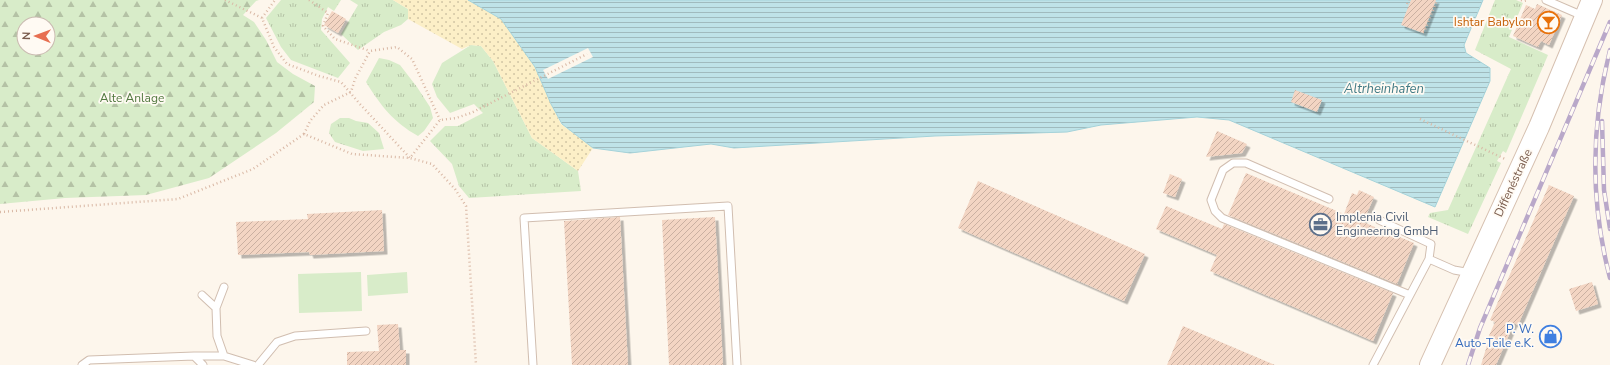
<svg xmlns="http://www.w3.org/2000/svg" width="1610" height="365" viewBox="0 0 1610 365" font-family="'Nunito Sans',sans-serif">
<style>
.grass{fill:url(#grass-tufts)}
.forest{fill:url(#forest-firs);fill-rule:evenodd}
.sand{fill:url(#sand-dots)}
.pitch{fill:#d8ecc9}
.water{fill:url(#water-rules);stroke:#a5d3da}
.pier{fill:#fdf6ec}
.building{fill:url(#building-hatch);filter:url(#shadow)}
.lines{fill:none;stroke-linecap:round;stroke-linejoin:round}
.lane-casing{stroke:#d1beb0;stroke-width:9}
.secondary-casing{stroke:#d6c0b0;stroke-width:22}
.path{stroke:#d9b8a5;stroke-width:2.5;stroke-dasharray:1 3;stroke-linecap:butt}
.lane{stroke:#fff;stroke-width:7}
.secondary{stroke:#fff;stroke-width:20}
.rail-casing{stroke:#b9a8c9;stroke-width:4.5}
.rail{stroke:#fffaf3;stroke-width:3;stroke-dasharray:9;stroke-linecap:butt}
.labels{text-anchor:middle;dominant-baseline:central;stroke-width:3.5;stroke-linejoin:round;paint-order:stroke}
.food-label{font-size:12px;fill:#c56008;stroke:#fffaf3;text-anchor:end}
.park-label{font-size:12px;fill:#537a41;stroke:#fffaf3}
.street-label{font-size:12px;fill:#7a5c4d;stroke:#fffaf3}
.service-label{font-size:12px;fill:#4e5e75;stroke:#fffaf3;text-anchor:start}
.shop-label{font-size:12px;fill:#366cbe;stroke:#fffaf3;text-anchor:end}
.water-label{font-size:13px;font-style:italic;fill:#437c86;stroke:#fffaf3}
</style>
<defs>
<pattern id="grass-tufts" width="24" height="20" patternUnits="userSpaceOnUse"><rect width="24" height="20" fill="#d8ecc9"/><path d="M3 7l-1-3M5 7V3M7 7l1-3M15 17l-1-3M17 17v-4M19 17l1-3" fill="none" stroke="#b4c2a5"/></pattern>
<pattern id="forest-firs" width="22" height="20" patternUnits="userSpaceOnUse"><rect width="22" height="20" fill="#d8ecc9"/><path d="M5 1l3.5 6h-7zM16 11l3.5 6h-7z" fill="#b4c2a5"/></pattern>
<pattern id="sand-dots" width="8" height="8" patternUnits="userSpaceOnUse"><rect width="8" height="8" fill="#fcefc7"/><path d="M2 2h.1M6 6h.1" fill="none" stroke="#d1c5a4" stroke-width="1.8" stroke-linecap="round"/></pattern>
<pattern id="water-rules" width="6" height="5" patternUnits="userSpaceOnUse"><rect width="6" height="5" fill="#bfe3e8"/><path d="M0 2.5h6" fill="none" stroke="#a0bbbe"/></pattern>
<pattern id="building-hatch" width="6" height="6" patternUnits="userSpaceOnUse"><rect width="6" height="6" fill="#f3d5c3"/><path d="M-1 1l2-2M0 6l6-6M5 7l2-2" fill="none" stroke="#cab0a1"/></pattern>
<filter id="shadow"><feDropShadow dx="3.5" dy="3.5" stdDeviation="0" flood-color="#0004"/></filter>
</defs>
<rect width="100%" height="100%" fill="#fdf6ec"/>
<path class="grass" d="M281,0H341L334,11L328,7L322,19L321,30L350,63L338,78L291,60L281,47L266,18Z
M350,0H393L408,9V19L401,25L384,32L358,50L341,34L358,5Z
M1495,0H1516L1523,3L1509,37L1548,55L1506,153L1503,151L1497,161L1501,163L1468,234L1428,217L1430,213L1448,210L1511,69L1475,50Z
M471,45L481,46L493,61L532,138L578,171L581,191L469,198L459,186L452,164L430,141L445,126H458L483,113L474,104L450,113L437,97L432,84L442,63Z
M379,58L389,60L400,65L417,87L430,107L433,118L424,131L418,136C393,122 381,106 366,82Z
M340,118H349L356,121L368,123L379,133L384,149L363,151L335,142L329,133L331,124Z"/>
<path class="forest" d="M0,0H259L256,1L243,15L254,22L266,40L277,62L293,74L315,86L314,102L276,133L209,178L146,195L65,198L0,204ZM24,24H48V48H24Z"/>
<path class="sand" d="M393,0H468L501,19L535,67L551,104L561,124L593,148L578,171L532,138L493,61L481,46L471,45L462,49L408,19V9Z"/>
<path class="pitch" d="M361,272L362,311L299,313L298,274Z
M407,272L408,293L368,296L367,275Z"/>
<path class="water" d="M468,0H1483L1464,45L1466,53L1490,68V81L1435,207L1229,120L1197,117L1101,125L1067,132L935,136L734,148L711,144L630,153L593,148L562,124L551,104L535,67L501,19Z"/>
<path class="pier" d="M588,48L593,57L548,79L543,70Z"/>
<path class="building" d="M1411,0H1436L1423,33L1401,25Z
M1537,4L1562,15L1549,45L1541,41L1538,47L1513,36L1526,5L1535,9Z
M332,11L346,19L338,33L324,25Z
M1295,90L1322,100L1317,112L1291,102Z
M1217,131L1247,144L1242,153L1206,157Z
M1246,173L1344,214L1352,193L1357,195L1359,190L1374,197L1363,222L1414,243L1397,284L1228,215Z
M1170,174L1182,179L1175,197L1163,193Z
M978,181L1145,254L1124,301L958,228Z
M1549,185L1574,196L1518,325L1514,323L1496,365H1481L1489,339L1488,338L1495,322L1490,320Z
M1166,206L1222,229L1224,224L1393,293L1373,341L1210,271L1217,255L1156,229Z
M382,210L384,251L310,255L309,252L238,255L236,222L308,219L307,214Z
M620,217L628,365H572L564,221Z
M715,217L723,365H669L662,220Z
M1592,282L1598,304L1576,311L1569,289Z
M398,324L400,350H406V365H347V352L379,351L377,325Z
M1183,326L1275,365H1167Z"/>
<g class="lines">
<defs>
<path id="lane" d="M1546,0L1583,16
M1329,199L1246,163H1233L1223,170L1211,200L1215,211L1222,218L1410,295
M1379,220L1431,244L1429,259L1454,270L1471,273
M202,295L216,308
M194,356H224L253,365
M224,356L217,336L216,308L224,287
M82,365L89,360L194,356L203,365
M258,365L277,342L295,336L366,331
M533,365L524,218L728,206L737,365
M1373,365L1429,259"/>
<path id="secondary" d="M1430,365L1539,127L1592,0"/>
</defs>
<use href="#lane" class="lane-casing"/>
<use href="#secondary" class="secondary-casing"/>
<path class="path" d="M225,0L262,18L274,47L287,64L319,76L341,82L359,103L410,158L440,120L456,118L471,113L587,54
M309,0L328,13L323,26L335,39L370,51
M1521,0L1524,1L1528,0
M1407,4L1409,0
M262,18L275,0
M1423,32H1424L1437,0
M1420,119L1505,159
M304,134L310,121L324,105L351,92L355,79L370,51L397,47L412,59L440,120
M0,212L178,199L253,169L304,134L352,154L410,158L432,164L455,189L466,206L476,365"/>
<use href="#lane" class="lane"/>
<use href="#secondary" class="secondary"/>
<defs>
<path id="rail" d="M1610,50C1591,125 1590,202 1610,278
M1602,121L1604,190L1610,229
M1468,365L1480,328L1610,22"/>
</defs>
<use href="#rail" class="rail-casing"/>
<use href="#rail" class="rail"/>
</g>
<defs>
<symbol id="bar-ring" viewBox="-11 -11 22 22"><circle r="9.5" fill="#fffaf3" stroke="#e8710a" stroke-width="1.5"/><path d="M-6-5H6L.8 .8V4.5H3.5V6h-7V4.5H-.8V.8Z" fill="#e8710a"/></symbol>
<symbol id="office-ring" viewBox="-11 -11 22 22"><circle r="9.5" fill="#fffaf3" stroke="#5c6f8a" stroke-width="1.5"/><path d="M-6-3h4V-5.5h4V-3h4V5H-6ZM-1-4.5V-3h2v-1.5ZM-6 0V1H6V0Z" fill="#5c6f8a"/></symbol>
<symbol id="shop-ring" viewBox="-11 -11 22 22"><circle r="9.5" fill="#fffaf3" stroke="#3f7fe0" stroke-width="1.5"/><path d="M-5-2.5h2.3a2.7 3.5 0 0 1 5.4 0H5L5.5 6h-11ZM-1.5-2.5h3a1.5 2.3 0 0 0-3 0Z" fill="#3f7fe0"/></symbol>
</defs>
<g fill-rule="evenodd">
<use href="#bar-ring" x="1536" y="10" width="25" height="25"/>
<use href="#office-ring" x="1308" y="212" width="25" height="25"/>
<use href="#shop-ring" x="1538" y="324" width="25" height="25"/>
</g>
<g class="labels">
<g class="food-label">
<text x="1532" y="22">Ishtar Babylon</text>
</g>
<g class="park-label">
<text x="132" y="98">Alte Anlage</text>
</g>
<g class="street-label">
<text transform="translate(1513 183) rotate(-65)">Diffenéstraße</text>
</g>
<g class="service-label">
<text x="1336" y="217">Implenia Civil<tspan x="1336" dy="14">Engineering GmbH</tspan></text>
</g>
<g class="shop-label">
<text x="1534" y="329">P. W.<tspan x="1534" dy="14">Auto-Teile e.K.</tspan></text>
</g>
<g class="water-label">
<text x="1384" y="89">Altrheinhafen</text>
</g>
</g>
<g transform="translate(36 36) rotate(271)"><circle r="19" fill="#fffaf3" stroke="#cabbb1"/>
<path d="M0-3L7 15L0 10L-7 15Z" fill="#e76f51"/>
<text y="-6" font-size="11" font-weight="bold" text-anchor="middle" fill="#7a5c4d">N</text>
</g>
</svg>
